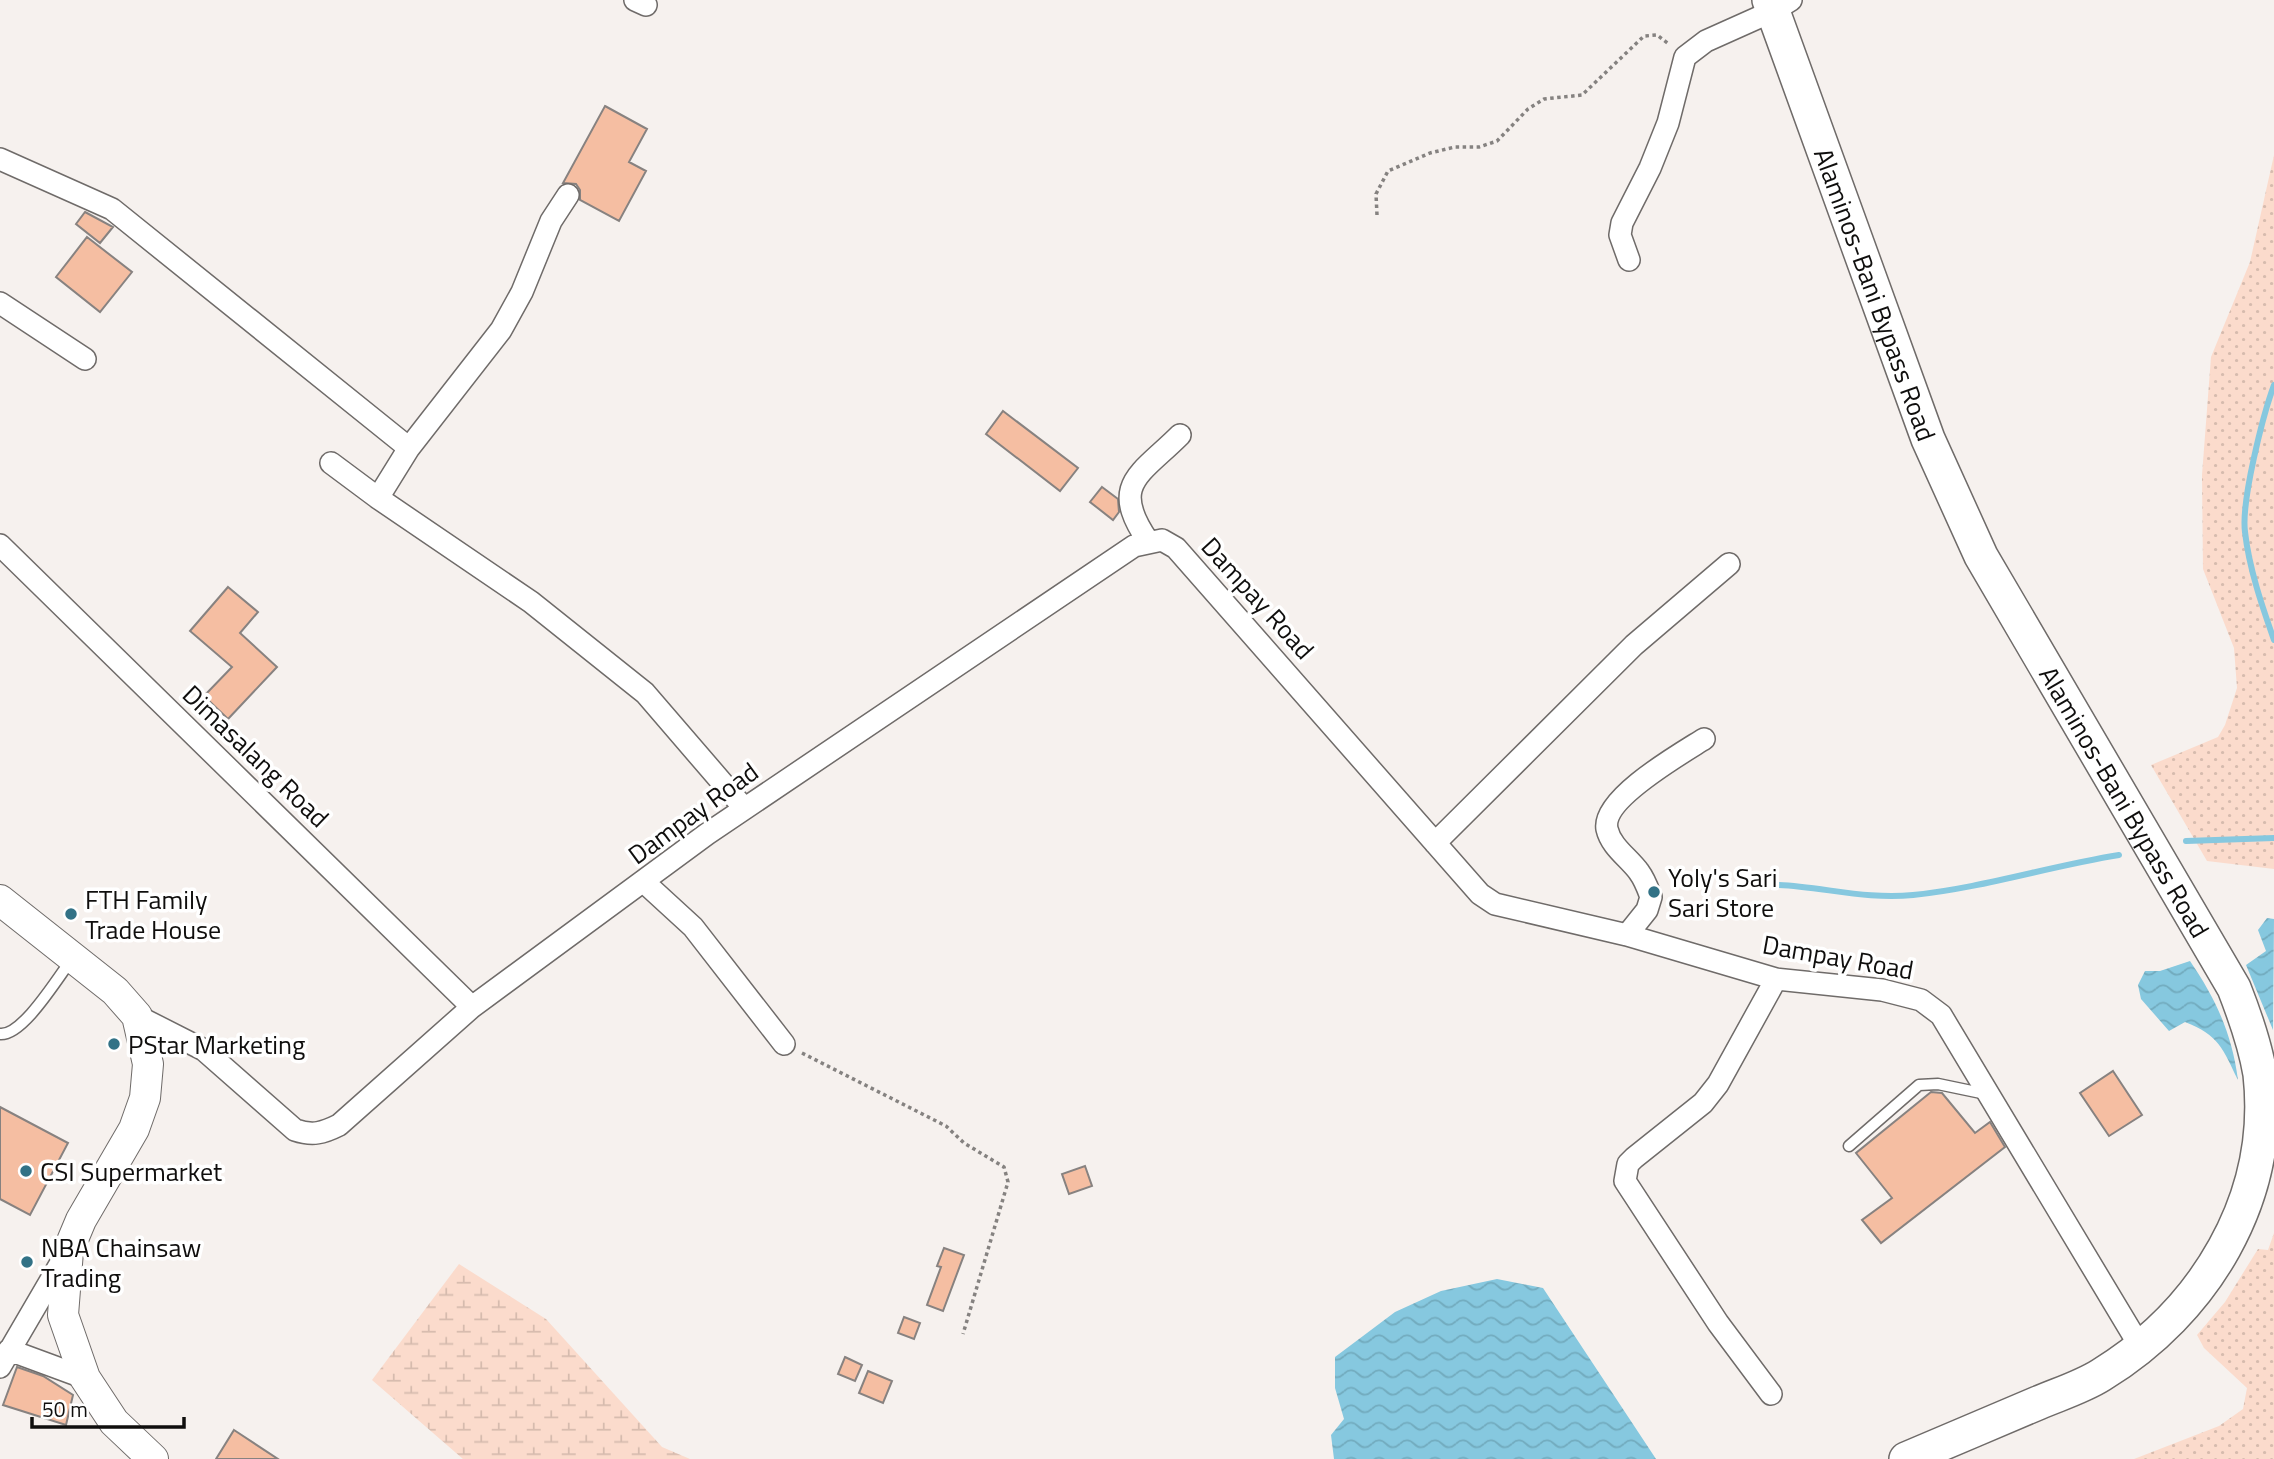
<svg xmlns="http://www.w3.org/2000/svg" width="2274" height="1459" viewBox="0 0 2274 1459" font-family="'Titillium Web',sans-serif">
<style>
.grass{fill:url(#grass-dots)}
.wetland{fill:url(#wetland-marsh)}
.water{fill:url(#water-waves)}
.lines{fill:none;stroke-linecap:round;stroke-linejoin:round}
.stream{stroke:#86c8df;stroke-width:6}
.building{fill:#f5bea2;stroke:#878280;stroke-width:2}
.service-casing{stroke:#6f6b69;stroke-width:13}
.minor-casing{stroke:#6f6b69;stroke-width:24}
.secondary-casing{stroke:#6f6b69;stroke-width:32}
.primary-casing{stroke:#6f6b69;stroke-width:36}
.path{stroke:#858280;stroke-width:3.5;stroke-dasharray:3.5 3.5;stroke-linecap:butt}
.service{stroke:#fff;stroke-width:10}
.minor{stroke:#fff;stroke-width:21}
.secondary{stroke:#fff;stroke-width:30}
.primary{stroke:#fff;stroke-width:33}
.poi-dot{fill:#327286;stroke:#fff;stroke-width:2.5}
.labels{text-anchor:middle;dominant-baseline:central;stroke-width:7;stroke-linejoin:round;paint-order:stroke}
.street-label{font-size:26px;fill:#0f0e0d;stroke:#fff}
.poi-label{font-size:26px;fill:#0f0e0d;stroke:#fff;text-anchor:start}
</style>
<defs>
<pattern id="grass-dots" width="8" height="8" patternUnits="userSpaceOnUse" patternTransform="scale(1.75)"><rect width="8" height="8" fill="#fbdbcc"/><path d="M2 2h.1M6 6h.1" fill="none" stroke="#d6bbae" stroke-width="1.8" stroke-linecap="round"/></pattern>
<pattern id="wetland-marsh" width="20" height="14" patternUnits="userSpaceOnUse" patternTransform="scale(1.75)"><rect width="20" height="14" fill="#fbdbcc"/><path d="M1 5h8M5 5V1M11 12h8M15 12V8" fill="none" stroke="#d6bbae"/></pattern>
<pattern id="water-waves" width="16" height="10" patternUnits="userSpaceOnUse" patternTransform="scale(1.75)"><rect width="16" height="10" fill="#86c8df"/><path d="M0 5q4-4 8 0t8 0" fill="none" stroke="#72abbe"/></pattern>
</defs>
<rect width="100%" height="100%" fill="#f6f1ee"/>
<path class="grass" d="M2274,155V869L2207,861L2151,765L2218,737L2225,725L2237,688L2234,648L2203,569L2202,475L2211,357L2250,262Z
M2274,1233V1459H2134L2219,1426L2243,1409L2247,1388L2204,1348L2197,1335L2225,1302L2258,1249L2268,1250Z"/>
<path class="wetland" d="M459,1264L546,1319L662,1447L690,1459H463L372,1380Z"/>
<path class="water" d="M2267,918L2274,919L2273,1030L2246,965L2266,951L2258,930Z
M2190,961C2216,999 2232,1034 2238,1080C2223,1049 2219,1035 2185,1022L2169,1031L2141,999L2138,985L2145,971H2160Z
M1497,1279L1543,1288L1656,1459H1334L1331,1435L1344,1419L1335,1388V1357L1395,1312L1441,1291Z"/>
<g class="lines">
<path class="stream" d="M2274,385C2263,415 2241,501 2245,532C2249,568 2262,606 2274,640
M2186,841L2274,838
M1779,885C1823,887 1868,900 1913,895C1982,888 2050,866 2119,855"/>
</g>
<path class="building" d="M605,106L647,129L629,162L646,171L619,221L580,200V190L576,184L563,183Z
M85,212L113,227L100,243L76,224Z
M87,237L132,272L100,312L56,277Z
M1003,411L1078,468L1060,491L986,434Z
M1102,487L1118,499L1119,512L1113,520L1090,502Z
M228,587L258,612L240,633L277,667L228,719L204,696L232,667L190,631Z
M2113,1071L2142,1115L2109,1136L2080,1093Z
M1931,1092L1942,1093L1975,1133L1990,1122L2005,1147L1881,1243L1862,1220L1892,1198L1856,1153Z
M0,1107L68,1143L30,1215L0,1199Z
M1085,1166L1092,1186L1069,1194L1062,1174Z
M944,1248L964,1255L943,1311L927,1305L941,1267L937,1266Z
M904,1317L920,1323L914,1339L898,1333Z
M845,1357L862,1365L855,1381L838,1374Z
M17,1367L43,1376L73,1395L66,1425L3,1405Z
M868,1371L892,1381L883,1403L859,1393Z
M234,1430L278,1459H216Z"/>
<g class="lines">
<defs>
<path id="service" d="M0,1034C23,1036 58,977 72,959
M1849,1146L1919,1085L1938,1084L1986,1094"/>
<path id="minor" d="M635,0L646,5
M0,159L112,209L409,448
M568,195L551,221L522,292L501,330L409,448L378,498L531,602L645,693L744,808
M1629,260L1620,235L1622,223L1650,168L1668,123L1685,57L1706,41L1773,11L1791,0
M0,303L85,359
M331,463L378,498
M1148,541C1109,484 1140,475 1180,435
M0,545L472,1007
M1435,843L1634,645L1729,564
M645,883L693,927L784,1044
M1627,935L1647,910L1651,897C1648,889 1645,880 1639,872C1629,858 1611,847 1607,829C1601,799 1682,753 1704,739
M137,1016L204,1050L295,1130C313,1136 323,1133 339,1125L472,1007L707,834L1134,546L1162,540L1176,548L1480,894L1495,904L1627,935L1776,979L1882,990L1921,1000L1941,1015L2141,1348
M9,1350L85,1378
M0,1367L66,1254
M1771,1394L1718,1323L1625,1181L1628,1164L1634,1158L1703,1103L1718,1084L1776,979"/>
<path id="secondary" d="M0,900L115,991L137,1016L148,1064L145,1098L134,1129L81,1220L68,1251L63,1315L85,1378L114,1422L153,1459"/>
<g id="primary">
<path id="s1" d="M1769,0L1928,439L1981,556L2234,988C2245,1016 2255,1044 2260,1074C2274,1199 2204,1312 2101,1375C2082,1387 2059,1394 2038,1403C1994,1422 1950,1440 1906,1459"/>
</g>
</defs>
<use href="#service" class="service-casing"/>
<use href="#minor" class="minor-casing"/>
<use href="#secondary" class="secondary-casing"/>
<use href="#primary" class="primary-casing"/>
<path class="path" d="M1377,215L1376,194L1388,171L1430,153L1455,147H1479L1497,141L1528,109L1544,99L1582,95L1644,36L1657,35L1670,45
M802,1053L946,1126L964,1143L1004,1167L1008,1182L963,1334"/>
<use href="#service" class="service"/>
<use href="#minor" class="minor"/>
<use href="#secondary" class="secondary"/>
<use href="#primary" class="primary"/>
</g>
<g class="poi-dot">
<circle cx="1654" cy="892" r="7"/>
<circle cx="71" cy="914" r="7"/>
<circle cx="114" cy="1044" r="7"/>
<circle cx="26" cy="1171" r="7"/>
<circle cx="27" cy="1262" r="7"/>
</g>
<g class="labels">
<g class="street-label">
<text stroke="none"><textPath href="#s1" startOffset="313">Alaminos-Bani Bypass Road</textPath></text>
<text transform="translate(1258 598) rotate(48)">Dampay Road</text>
<text transform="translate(256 756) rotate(44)">Dimasalang Road</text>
<text stroke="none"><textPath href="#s1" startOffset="880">Alaminos-Bani Bypass Road</textPath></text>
<text transform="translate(693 813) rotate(-36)">Dampay Road</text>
<text transform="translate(1838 957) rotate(10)">Dampay Road</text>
</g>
<g class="poi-label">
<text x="1668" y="877">Yoly's Sari<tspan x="1668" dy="30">Sari Store</tspan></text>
<text x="85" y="899">FTH Family<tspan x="85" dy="30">Trade House</tspan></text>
<text x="128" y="1044">PStar Marketing</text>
<text x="40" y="1171">CSI Supermarket</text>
<text x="41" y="1247">NBA Chainsaw<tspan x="41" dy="30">Trading</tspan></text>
</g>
</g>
<path d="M32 1417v10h152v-10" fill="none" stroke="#0f0e0d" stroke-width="3.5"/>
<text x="42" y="1417" font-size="21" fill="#0f0e0d" stroke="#ffffff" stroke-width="5" paint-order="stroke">50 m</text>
</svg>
